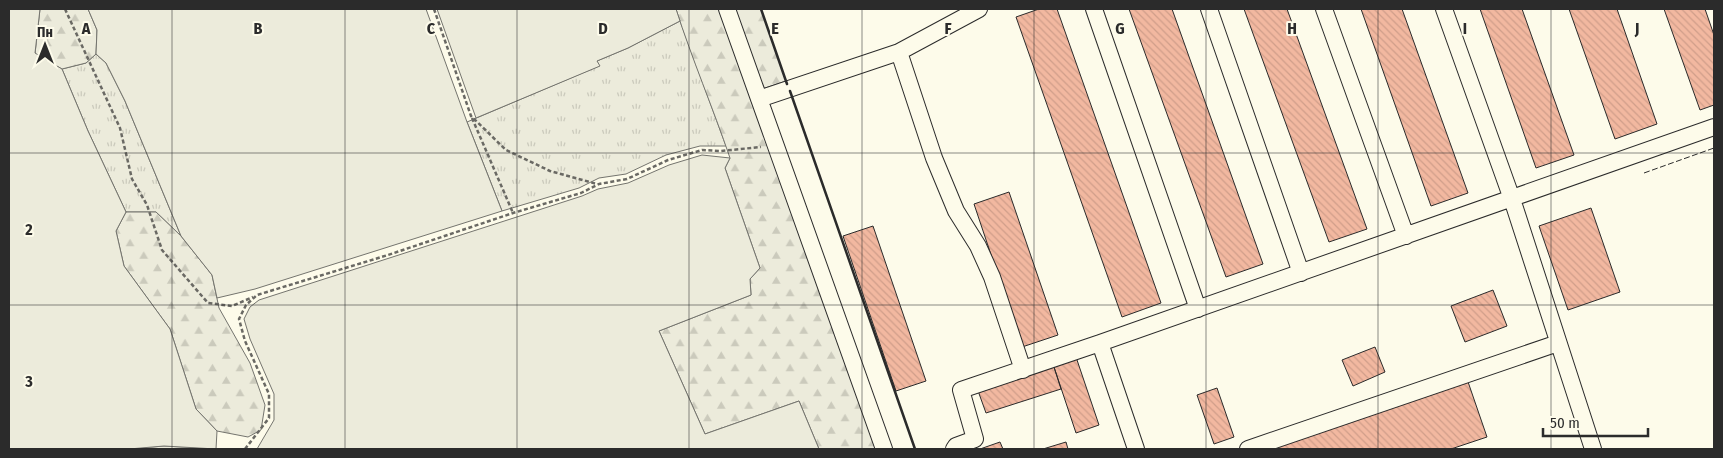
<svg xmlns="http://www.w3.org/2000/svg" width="1723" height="458" viewBox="0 0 1723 458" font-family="'Fira Sans Condensed',sans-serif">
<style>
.grass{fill:url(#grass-tufts);stroke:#74746e}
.forest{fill:url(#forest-firs);stroke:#74746e}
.garden{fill:#ecebdb;stroke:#74746e}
.building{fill:url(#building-back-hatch);stroke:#2b2b2b}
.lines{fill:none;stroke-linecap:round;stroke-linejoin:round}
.minor-casing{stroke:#2b2b2b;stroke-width:18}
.path{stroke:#6a6964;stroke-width:2.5;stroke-dasharray:4 2.5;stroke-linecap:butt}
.minor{stroke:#fdfbea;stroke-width:16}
.fence{stroke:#2b2b2b;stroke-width:1;stroke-dasharray:6 2.5;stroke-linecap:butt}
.wall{stroke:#2b2b2b;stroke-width:2.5}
.grid{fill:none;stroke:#2b2b2b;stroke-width:1;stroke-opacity:0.55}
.grid-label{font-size:16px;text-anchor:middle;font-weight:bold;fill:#2b2b2b;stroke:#fdfbea;stroke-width:4;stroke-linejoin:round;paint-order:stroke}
</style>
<defs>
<pattern id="grass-tufts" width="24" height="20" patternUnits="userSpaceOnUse" patternTransform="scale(1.25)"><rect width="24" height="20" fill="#ecebdb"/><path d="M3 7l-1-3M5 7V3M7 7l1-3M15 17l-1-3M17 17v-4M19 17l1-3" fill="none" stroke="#cbcabc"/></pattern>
<pattern id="forest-firs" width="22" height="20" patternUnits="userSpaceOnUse" patternTransform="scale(1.25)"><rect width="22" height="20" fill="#ecebdb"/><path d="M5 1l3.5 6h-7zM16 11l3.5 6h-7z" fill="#cbcabc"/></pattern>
<pattern id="building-back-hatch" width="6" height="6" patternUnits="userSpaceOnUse" patternTransform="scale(1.25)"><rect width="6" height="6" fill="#f2b8a0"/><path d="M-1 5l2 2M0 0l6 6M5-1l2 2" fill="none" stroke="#d09e8a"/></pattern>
</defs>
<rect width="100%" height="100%" fill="#fdfbea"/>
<path class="grass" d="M680,21L726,146H700L666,155L626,174L599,178L579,188L502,211L467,122L599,66L597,61L628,48Z
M96,54L106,63L125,101L181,236L156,212H126L88,131L62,69L86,63Z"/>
<path class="forest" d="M40,9H88L97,30L96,54L86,63L62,69L35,54Z
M676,9H722L877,449H819L799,401L705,434L659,331L751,295L750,279L760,268L725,168L730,158C713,108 692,59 676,9Z
M734,9H761L786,81L762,89Z
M126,212H156L181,236L212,275L219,308L250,363L265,405L261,430L248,437L217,431L196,409L170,329L124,266L116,231Z
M164,446L221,449H129Z"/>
<path class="garden" d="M9,9H40L35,53L62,69L88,131L126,212L116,231L124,266L170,329L196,409L217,431L216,449L164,446L129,449H9Z
M88,9H426L467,122L502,211L255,289L217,298L212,275L181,236L125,101L106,63L96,54L97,30Z
M437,9H676L680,21L628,48L597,61L600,66L476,118Z
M702,155L730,158L725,168L760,268L750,279L751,295L659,331L705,434L799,401L819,449H257L274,420V394L250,339L244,319L250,307L259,300L582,196L598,189L628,183L669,165Z"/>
<path class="building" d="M1039,9H1057L1161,303L1122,317L1016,17Z
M1129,9H1172L1263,264L1226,277Z
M1244,9H1287L1367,229L1329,242Z
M1361,9H1402L1468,193L1431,206Z
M1480,9H1522L1574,155L1536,168Z
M1569,9H1617L1657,124L1615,139Z
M1664,9H1705L1714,35V105L1700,110Z
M1009,192L1058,335L1022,347L974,204Z
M1591,208L1620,292L1568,310L1539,226Z
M873,226L926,381L896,391L843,236Z
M1493,290L1507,326L1465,342L1451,306Z
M1375,347L1385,372L1353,386L1342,360Z
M1076,357L1099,425L1076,433L1053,364Z
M1053,364L1061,389L986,413L977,388Z
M1466,376L1487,437L1451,449H1250Z
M1217,388L1234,437L1214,444L1197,395Z
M1000,442L1003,449H980Z
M1066,442L1068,449H1043Z"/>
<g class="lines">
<defs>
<path id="minor" d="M727,9L884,449
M979,9L899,52L934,158L956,211L978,246L992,277L1023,370
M1094,9L1198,309
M1209,9L1301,273
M1324,9L1406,236
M1444,9L1512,199L1593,449
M759,99L899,52
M1100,343L1136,449
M954,449L956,446L975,439L961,390L1100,343L1714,127
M1248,449L1558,343"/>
</defs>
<use href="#minor" class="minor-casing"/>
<path class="path" d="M65,9L120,128L132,179L147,205L162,250L208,303L232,306L253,297
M434,9L471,116L506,150L550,171L597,184
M472,118L513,213
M245,449L269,418V394L245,341L239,319L246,305L257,295L388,255L513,213L581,193L599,184L627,179L668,160L702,150L721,151L761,147"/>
<use href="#minor" class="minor"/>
<path class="fence" d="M1644,173L1714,148"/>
<path class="wall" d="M761,9L787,84
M790,91L915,449"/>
</g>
<path class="grid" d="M172,9V449M345,9V449M517,9V449M689,9V449M862,9V449M1034,9V449M1206,9V449M1378,9V449M1551,9V449M9,153H1714M9,305H1714"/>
<g class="grid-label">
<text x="86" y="34">A</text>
<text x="258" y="34">B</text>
<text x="431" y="34">C</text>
<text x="603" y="34">D</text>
<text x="775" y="34">E</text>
<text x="948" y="34">F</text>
<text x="1120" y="34">G</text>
<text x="1292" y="34">H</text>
<text x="1465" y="34">I</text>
<text x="1637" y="34">J</text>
<text x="29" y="235">2</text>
<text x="29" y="387">3</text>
</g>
<rect width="1723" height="458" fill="none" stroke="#2b2b2b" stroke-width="20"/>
<g transform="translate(45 45)" stroke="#fdfbea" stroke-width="4" paint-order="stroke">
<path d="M0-4L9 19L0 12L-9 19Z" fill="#2b2b2b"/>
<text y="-8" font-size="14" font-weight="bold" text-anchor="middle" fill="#2b2b2b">Пн</text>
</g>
<path d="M1543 428v8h105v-8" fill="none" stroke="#2b2b2b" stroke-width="2.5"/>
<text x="1550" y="428" font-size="15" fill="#2b2b2b" stroke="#fdfbea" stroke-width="4" paint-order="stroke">50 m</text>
</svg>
